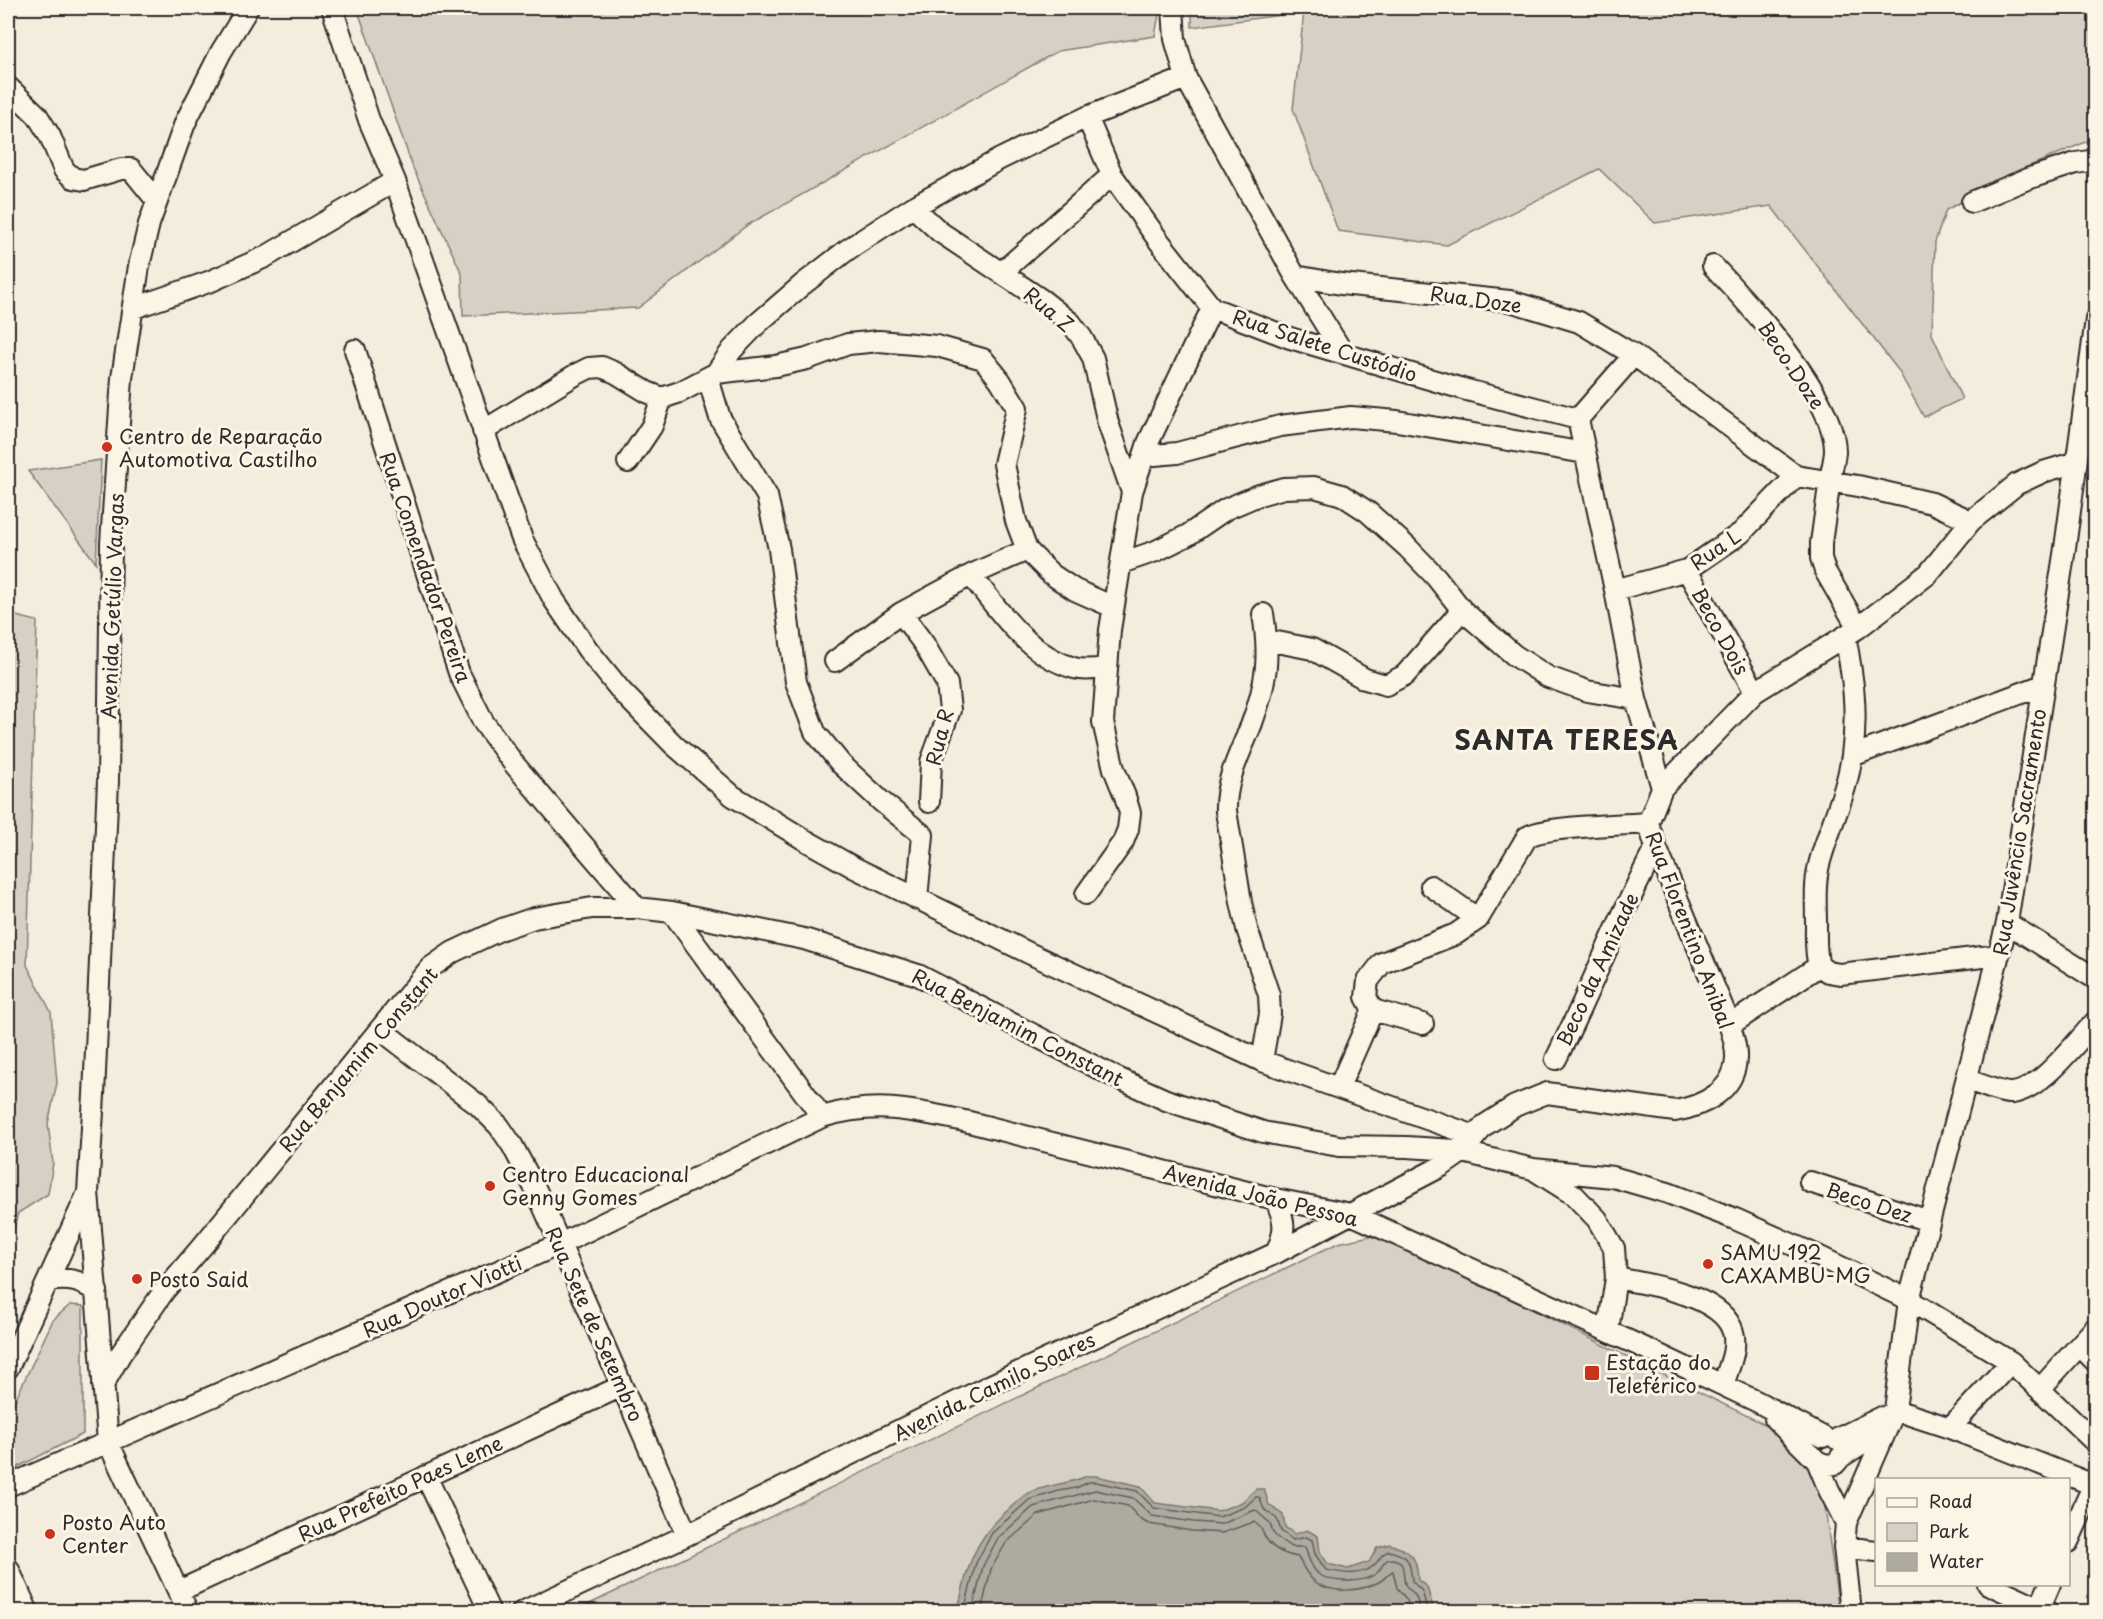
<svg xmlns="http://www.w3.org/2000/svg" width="2103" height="1619" viewBox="0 0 2103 1619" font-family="'Playpen Sans',sans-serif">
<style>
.green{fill:#d6d1c4;stroke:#807e78;stroke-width:1.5}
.water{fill:#afaaa0;stroke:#7a7771;stroke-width:1.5}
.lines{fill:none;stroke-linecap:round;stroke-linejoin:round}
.shore{stroke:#605e5a;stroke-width:1.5}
.minor-casing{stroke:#2b2b2b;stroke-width:24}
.minor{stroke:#fcf5e5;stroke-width:20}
.poi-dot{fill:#c8321e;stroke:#fcf5e5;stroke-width:2}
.labels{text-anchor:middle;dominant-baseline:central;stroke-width:6;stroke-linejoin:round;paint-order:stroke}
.street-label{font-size:20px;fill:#2b2b2b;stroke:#fcf5e5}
.poi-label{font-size:20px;fill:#2b2b2b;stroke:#fcf5e5;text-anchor:start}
.district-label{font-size:26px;font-weight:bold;letter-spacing:1.5px;fill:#2b2b2b;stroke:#fcf5e5}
</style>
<rect width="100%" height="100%" fill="#f4edde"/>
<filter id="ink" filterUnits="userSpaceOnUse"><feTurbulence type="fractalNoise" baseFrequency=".0167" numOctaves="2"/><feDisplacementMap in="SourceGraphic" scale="12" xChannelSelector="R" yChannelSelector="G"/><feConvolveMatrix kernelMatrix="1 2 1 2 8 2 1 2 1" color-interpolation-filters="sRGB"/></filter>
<g filter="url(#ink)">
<path class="green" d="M357,8H1160L1155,36L1058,51L746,226L638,308L463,316L462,274L413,168Z
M1192,8H2095V138L2016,172L1946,210L1935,242L1932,334L1962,399L1924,417L1898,370L1771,206L1655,223L1599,169L1447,245L1338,231L1293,109L1304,12L1192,27Z
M101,460L96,563L28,471Z
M8,614L37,621L27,965L51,1012L57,1083L48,1124L53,1163L48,1194L18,1213L8,1251Z
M1379,1234L1788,1436L1822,1485L1839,1611L573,1612L1338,1243Z
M70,1305L83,1306V1434L8,1472V1415L53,1320Z"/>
<path class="water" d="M1087,1476H1096L1140,1486L1155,1503L1219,1511L1242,1502L1256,1489H1264L1269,1505L1283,1515L1285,1527L1295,1534L1307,1530L1318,1536L1320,1552L1328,1564L1348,1569L1369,1562L1377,1548L1390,1544C1412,1553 1417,1555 1418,1580L1427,1587L1434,1611H958C966,1569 974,1539 1008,1510C1013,1506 1019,1499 1025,1495C1044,1484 1068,1485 1087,1476Z"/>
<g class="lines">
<path class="shore" d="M964,1612L976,1563L992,1533L1029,1500L1059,1491L1076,1488L1089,1482H1096L1137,1491L1154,1508L1219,1517L1245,1507L1256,1497H1259L1264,1509L1277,1519L1281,1531L1293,1540L1306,1537L1312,1540L1315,1554L1326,1570C1341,1573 1358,1577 1372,1567C1380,1562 1379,1554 1389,1551C1410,1556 1410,1561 1412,1581L1422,1591L1428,1612
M972,1612L983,1566L998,1538L1033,1507L1095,1490L1133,1498L1152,1516L1194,1522L1222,1524L1255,1510L1270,1523L1273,1533L1278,1538L1291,1547H1305C1308,1556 1311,1569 1320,1575C1334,1584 1366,1583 1378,1572C1382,1568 1384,1559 1390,1559C1407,1559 1402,1574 1405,1584C1407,1589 1411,1590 1414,1594C1418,1598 1418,1606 1420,1612
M981,1612L991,1569L1006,1543L1038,1515L1094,1499L1128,1506L1141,1520L1149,1524L1192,1531L1222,1533L1254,1522C1261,1527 1262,1530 1265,1537C1272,1549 1286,1555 1298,1557C1302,1565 1307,1576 1314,1581C1331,1595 1361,1591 1379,1582C1385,1579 1388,1573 1393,1571L1397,1588L1407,1600L1410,1612"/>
<defs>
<path id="minor" d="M332,8L369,120L395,181L522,539L554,600L588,650L622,692L674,745L733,796L805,840L855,868L1033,955L1262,1061L1475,1136
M1173,8L1175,39L1186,78L1295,276L1341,284L1510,301L1579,322L1634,355L1796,476L1858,486L1932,503L1971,521
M8,87L37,115L50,136L64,170L73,178L84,180L121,169H131L157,201
M1087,117L1112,175L1159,241L1212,308L1290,338L1463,389L1578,419L1634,355
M1972,202L2027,179L2076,163L2096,160
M913,207L940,232L1042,300L1071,323L1082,338L1093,358L1108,423L1132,492
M1713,266C1749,304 1836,398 1835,452C1834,461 1832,470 1830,479C1827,500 1824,522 1821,543V558L1825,571L1858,628
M1002,272L1112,175
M1295,276L1343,353
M134,308L211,281L265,257L395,181
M355,350L459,673L484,723L514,764L637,908
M716,373L776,366L807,359L848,344L879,341L937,346L983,359L1000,380L1017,408L1004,464L1016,521L1027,550L1051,574L1075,590L1113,607
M708,378L720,418L767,496L779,549L796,682L815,732L841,764L882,802L923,835L917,899
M483,431L575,375L589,368L602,367L616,373L647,392L662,398L680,392L716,373L732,350L758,323L802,285L847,250L913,207L1000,159L1087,117L1186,78
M1144,456L1177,453L1280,426L1351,417L1397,421L1585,453
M628,462L652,426L662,398
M1121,563L1156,551L1188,535L1226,509L1259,495L1284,488L1314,487L1342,495L1368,512L1407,547L1436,577L1462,610L1514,655L1548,677L1587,691L1636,699
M1687,570L1755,692
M971,575C999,611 1028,655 1074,668C1084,671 1097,669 1107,668
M1615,590L1687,570L1741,533L1796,476
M901,613L924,644L947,684L950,710L931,762L929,802
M1267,640L1312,649L1365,679L1386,685L1405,675L1462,610
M835,661L901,613L971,575L1027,550
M1852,756L2043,685
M1662,788L1755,692L1858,628L1928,574L1971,521L2017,484L2043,472L2076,462
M1431,886L1478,919
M1086,894L1123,842L1128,829L1130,813L1125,796L1114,769L1103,722L1110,630L1132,492L1148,443L1212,308
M672,912L822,1117
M2007,923L2096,979
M1819,966C1815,952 1816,939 1816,925C1816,903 1814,882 1820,861C1830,825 1847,793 1852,755C1858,713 1853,676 1845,636
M1373,1010L1423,1024
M1730,1025L1819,966L1828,972L1840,974L1999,955
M380,1029L478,1105L499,1126L512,1145L536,1190L560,1244L687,1535
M1556,1059C1591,989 1619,916 1656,847
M1262,1061L1270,1014L1269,995L1247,929L1241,902L1226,811C1225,779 1241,752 1252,723C1267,682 1270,656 1263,614
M1967,1080C1978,1083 2002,1094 2012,1093C2041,1090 2076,1042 2096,1021
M1339,1087L1373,1010L1366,997L1368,981L1382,963L1456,934L1478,919L1527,837C1544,826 1624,825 1648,823
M1536,1171L1574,1195L1597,1219L1614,1248L1616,1278L1608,1330
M1810,1182L1929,1221
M1275,1199C1286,1221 1286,1231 1276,1253
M1616,1278C1648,1284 1723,1295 1733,1332C1738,1349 1728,1369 1723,1385
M48,1281C71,1278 77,1280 97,1291
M2080,1346L2096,1362
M8,1368L87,1195
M103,1385L120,1355L164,1291L205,1243L430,968L453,952L502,929L534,918L592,908H637L672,912L804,939L918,975L1113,1076L1166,1100L1263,1132L1339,1146L1407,1147L1455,1150L1533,1169L1613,1177L1668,1193L1735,1219L1818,1256L1909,1300L2011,1362L2096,1443
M2040,1389L2096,1327
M1895,1410L1950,1428L2096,1486
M1775,1419L1817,1461L1825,1465L1835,1464L1841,1457L1887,1427
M1950,1428L2011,1362
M1837,1439L1884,1416
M1817,1461L1829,1490L1846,1523
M426,1476L490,1612
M8,1486L560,1244L822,1117C875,1101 913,1110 965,1121L1275,1199L1351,1214L1649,1350L1758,1402L1823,1437
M2068,1542L2093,1486
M1844,1547L1876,1551
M8,1568L28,1612
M1988,1584L2049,1612
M179,1591L622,1386
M2040,1607L2050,1584
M188,1612L108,1442L88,1192L94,1095L108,781L111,543L122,378L139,266L149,224L185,123L221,52L248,8
M522,1612L687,1535L991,1385L1276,1253L1442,1166L1462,1152L1485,1125L1515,1106L1547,1093L1675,1111C1703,1106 1735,1091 1736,1058C1737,1037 1721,1004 1713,984C1694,938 1675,893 1656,847L1648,823L1662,788L1636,699L1615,590L1578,419
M1851,1612L1844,1547L1846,1523L1895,1410L1909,1300L2007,923L2065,548L2096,319"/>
</defs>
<use href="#minor" class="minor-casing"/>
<use href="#minor" class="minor"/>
</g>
</g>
<g class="poi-dot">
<circle cx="107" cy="447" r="6"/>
<circle cx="490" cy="1186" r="6"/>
<circle cx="1708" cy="1264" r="6"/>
<circle cx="137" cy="1279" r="6"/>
<rect x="1584" y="1365" width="16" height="16" rx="3"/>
<circle cx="50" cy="1534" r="6"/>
</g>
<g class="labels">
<g class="street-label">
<text transform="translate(1476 299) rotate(8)">Rua Doze</text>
<text transform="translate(1049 309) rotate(40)">Rua Z</text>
<text transform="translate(1325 345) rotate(18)">Rua Salete Custódio</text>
<text transform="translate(1792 365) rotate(56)">Beco Doze</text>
<text transform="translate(1715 549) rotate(-35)">Rua L</text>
<text transform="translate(426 567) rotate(71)">Rua Comendador Pereira</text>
<text transform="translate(112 606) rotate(-88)">Avenida Getúlio Vargas</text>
<text transform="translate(1721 631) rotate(61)">Beco Dois</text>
<text transform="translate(939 737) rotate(-76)">Rua R</text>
<text transform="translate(2019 832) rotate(-81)">Rua Juvêncio Sacramento</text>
<text transform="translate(1690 930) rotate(69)">Rua Florentino Anibal</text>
<text transform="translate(1597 969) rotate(-65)">Beco da Amizade</text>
<text transform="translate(1018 1027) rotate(27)">Rua Benjamim Constant</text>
<text transform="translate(358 1059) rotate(-50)">Rua Benjamim Constant</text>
<text transform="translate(1261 1195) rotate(14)">Avenida João Pessoa</text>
<text transform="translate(1869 1202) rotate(18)">Beco Dez</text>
<text transform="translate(442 1296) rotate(-24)">Rua Doutor Viotti</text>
<text transform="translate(595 1324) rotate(66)">Rua Sete de Setembro</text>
<text transform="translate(994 1386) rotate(-26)">Avenida Camilo Soares</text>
<text transform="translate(400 1488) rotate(-25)">Rua Prefeito Paes Leme</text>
</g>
<g class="poi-label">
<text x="119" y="436">Centro de Reparação<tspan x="119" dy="23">Automotiva Castilho</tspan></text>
<text x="502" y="1174">Centro Educacional<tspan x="502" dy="23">Genny Gomes</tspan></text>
<text x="1720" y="1252">SAMU 192<tspan x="1720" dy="23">CAXAMBU-MG</tspan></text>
<text x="149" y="1279">Posto Said</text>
<text x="1606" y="1362">Estação do<tspan x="1606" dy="23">Teleférico</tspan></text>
<text x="62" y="1522">Posto Auto<tspan x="62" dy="23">Center</tspan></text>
</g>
<g class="district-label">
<text x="1567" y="739">SANTA TERESA</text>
</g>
</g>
<rect width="2103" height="1619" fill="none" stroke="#fcf5e5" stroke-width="30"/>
<rect x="15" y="15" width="2073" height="1589" fill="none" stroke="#2b2b2b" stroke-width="2" filter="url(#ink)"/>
<rect x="1875" y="1478" width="195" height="108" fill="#fcf5e5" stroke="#a8a49b" stroke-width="1.5"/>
<rect x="1887" y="1498" width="30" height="9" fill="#fcf5e5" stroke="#a8a49b" stroke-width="1.5"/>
<text x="1929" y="1508" font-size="18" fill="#2b2b2b">Road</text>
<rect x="1887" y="1523" width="30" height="18" fill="#d6d1c4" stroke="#a8a49b" stroke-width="1.5"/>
<text x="1929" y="1538" font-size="18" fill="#2b2b2b">Park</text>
<rect x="1887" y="1553" width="30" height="18" fill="#afaaa0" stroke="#a8a49b" stroke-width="1.5"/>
<text x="1929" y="1568" font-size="18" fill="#2b2b2b">Water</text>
</svg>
